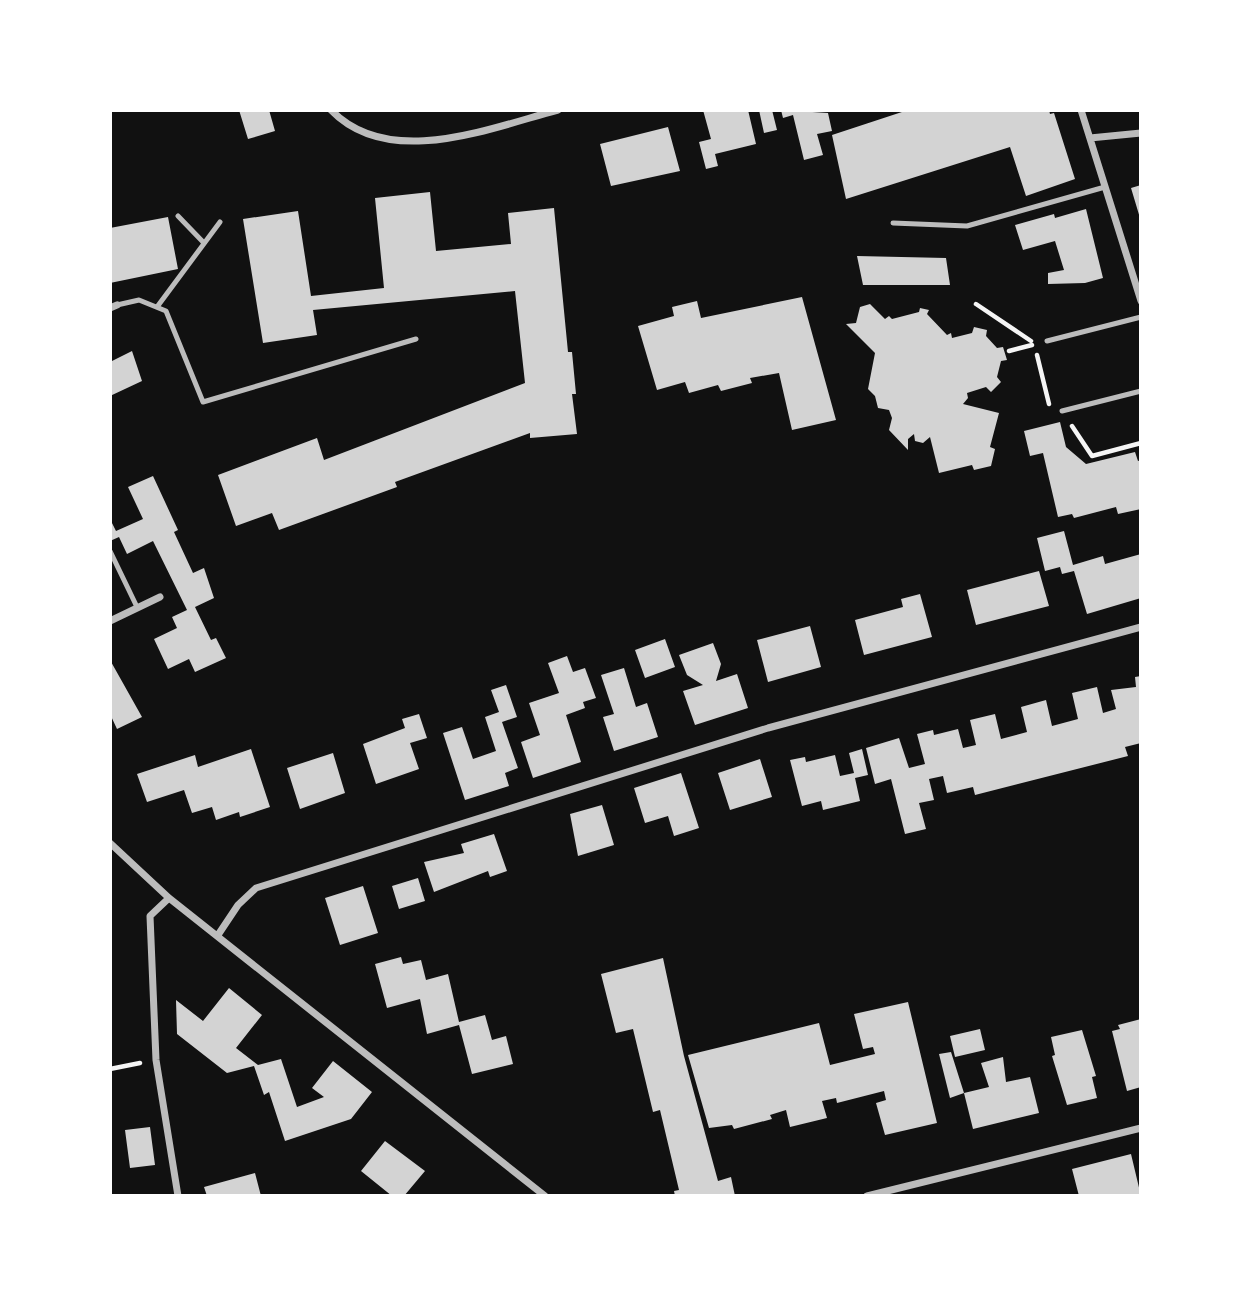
<svg xmlns="http://www.w3.org/2000/svg" width="1251" height="1306" viewBox="0 0 1251 1306" font-family="'Alegreya Sans',sans-serif">
<style>
.building{fill:#d3d3d3}
.lines{fill:none;stroke-linecap:round;stroke-linejoin:round}
.path{stroke:#f5f5f5;stroke-width:4.5}
.service{stroke:#bcbcbc;stroke-width:5}
.minor{stroke:#bcbcbc;stroke-width:7}
</style>
<rect width="100%" height="100%" fill="#111"/>
<path class="building" d="M239,110H269L275,131L248,139Z
M703,110H748L756,144L715,154L718,166L706,169L699,142L711,139Z
M759,110H772L777,130L764,133Z
M781,110L828,113L832,131L817,134L823,155L804,160L793,115L783,118Z
M908,110H1049L1050,114L1054,113L1075,179L1026,196L1010,147L846,199L832,135Z
M668,127L680,171L611,186L600,144Z
M1141,185V218H1140L1131,188Z
M430,192L436,251L511,244L508,213L554,208L568,352H572L576,394H572L577,434L530,438V433L395,482L397,487L279,530L272,513L236,526L218,475L317,438L324,460L525,383L515,291L313,310L317,335L263,343L243,219L298,211L311,296L384,288L375,198Z
M1086,209L1103,278L1085,283L1048,284V273L1064,270L1055,241L1023,250L1015,225L1054,214L1055,218Z
M168,217L178,269L110,283V228Z
M857,256L946,258L950,285H863Z
M802,297L836,420L792,430L779,373L750,378L752,383L721,391L718,385L689,393L685,382L657,390L638,326L674,316L672,307L697,301L701,318Z
M870,304L885,319L889,316L892,319L919,312L920,308L929,310L927,314L947,335L951,333L952,338L972,333L974,327L987,330L986,336L997,348L1003,347L1007,360L1001,361L997,377L1001,382L991,392L986,387L967,393L968,398L963,404L999,413L990,447L995,449L991,466L974,470L972,465L939,473L930,437L923,443L915,441L914,434L908,439V450L889,430L892,418L889,410L878,408L875,396L868,389L875,353L846,324L856,323L860,307Z
M132,351L142,381L110,396V362Z
M1060,422L1066,447L1086,464L1135,452L1138,461L1141,460V509L1118,514L1116,507L1074,518L1072,514L1058,517L1043,453L1030,456L1024,431Z
M153,476L178,530L174,532L193,573L204,568L214,598L195,607L211,640L216,638L226,658L195,672L189,659L168,669L154,639L177,628L172,617L187,610L153,541L127,554L119,537L110,541V519L116,531L143,519L128,487Z
M1064,531L1073,565L1103,556L1105,564L1141,554V598L1087,614L1074,571L1062,574L1060,567L1045,571L1037,538Z
M1039,571L1049,606L976,625L967,590Z
M920,594L932,637L864,655L855,620L903,607L901,599Z
M810,626L821,667L768,682L757,640Z
M665,639L675,667L645,678L635,650Z
M713,643L721,664L716,681L737,674L748,708L695,725L683,691L703,685L687,675L679,655Z
M567,656L573,672L585,668L596,698L583,702L585,708L566,715L581,762L533,778L521,742L540,735L529,703L559,693L548,663Z
M110,660L142,717L117,729L110,714Z
M624,668L636,707L647,703L658,737L614,751L603,717L614,714L601,675Z
M1141,676V743L1125,747L1128,756L975,795L973,787L947,793L943,776L929,779L934,800L919,803L926,829L905,834L891,779L875,784L866,748L899,738L909,768L925,764L917,734L933,730L934,735L958,729L963,748L976,745L970,720L995,714L1001,739L1027,732L1021,707L1046,700L1052,726L1078,719L1072,693L1097,687L1103,713L1116,709L1111,690L1136,687L1135,677Z
M506,685L517,717L502,722L518,768L505,773L509,786L465,800L443,733L462,727L473,759L496,751L485,717L499,712L491,690Z
M419,714L427,738L410,743L419,769L376,784L363,744L405,728L402,719Z
M251,749L270,807L240,817L239,812L216,820L212,807L192,813L184,790L147,802L137,774L195,755L198,767Z
M862,749L868,775L855,778L860,801L823,810L821,801L802,806L790,760L805,757L806,762L835,755L840,776L854,773L849,753Z
M333,753L345,793L300,809L287,768Z
M760,759L772,797L730,810L718,773Z
M681,773L699,828L674,836L668,816L645,823L634,788Z
M602,805L614,845L578,856L570,814Z
M494,834L507,871L490,877L488,871L434,892L424,862L464,853L461,844Z
M418,878L425,901L399,909L392,886Z
M363,886L378,933L340,945L325,898Z
M401,957L403,964L421,960L426,980L448,974L459,1022L485,1015L492,1040L506,1036L513,1064L472,1074L459,1025L427,1034L420,999L387,1008L375,964Z
M663,958L684,1056L718,1181L731,1177L735,1196H675L674,1191L679,1190L660,1110L653,1112L633,1029L616,1033L601,974Z
M229,988L262,1015L236,1048L258,1065L281,1059L297,1107L324,1097L312,1088L333,1061L372,1092L351,1119L285,1141L269,1092L264,1095L254,1066L227,1073L177,1034L176,1000L203,1021Z
M908,1002L937,1123L885,1135L876,1103L886,1100L884,1091L837,1103L836,1098L822,1101L827,1118L790,1127L786,1110L770,1115L772,1119L734,1129L732,1125L709,1128L688,1055L819,1023L830,1065L875,1054L873,1047L863,1049L854,1014Z
M1141,1019V1087L1127,1091L1112,1031L1120,1029L1118,1025Z
M980,1029L985,1050L955,1057L950,1036Z
M1082,1030L1096,1076L1092,1077L1097,1098L1067,1105L1052,1056L1055,1055L1051,1037Z
M951,1052L964,1093L989,1087L981,1063L1003,1057L1006,1082L1030,1077L1039,1113L973,1129L964,1093L950,1098L939,1054Z
M150,1127L155,1165L130,1168L125,1130Z
M385,1141L425,1171L404,1196H392L361,1171Z
M1131,1154L1141,1196H1079L1072,1169Z
M255,1173L261,1196H207L204,1187Z"/>
<g class="lines">
<path class="path" d="M976,304L1031,341
M1009,351L1032,345
M1037,355L1049,404
M1072,426L1092,456L1141,443
M110,1069L140,1063"/>
<path class="service" d="M178,216L204,243
M893,223L967,226L1105,187
M117,305L139,300L166,311L203,402L416,339
M157,307L220,222
M1047,341L1141,317
M1062,411L1141,391
M110,551L137,607"/>
<path class="minor" d="M331,110C389,170 490,128 558,110
M1081,110L1141,301
M1090,138L1141,133
M110,308L117,305
M110,621L160,597
M110,843L169,898L545,1196
M169,898L150,916L156,1060L178,1196
M218,935L238,905L256,888L768,728L1141,627
M867,1196L1141,1128"/>
</g>
<rect width="1251" height="1306" fill="none" stroke="#ffffff" stroke-width="224"/>
</svg>
